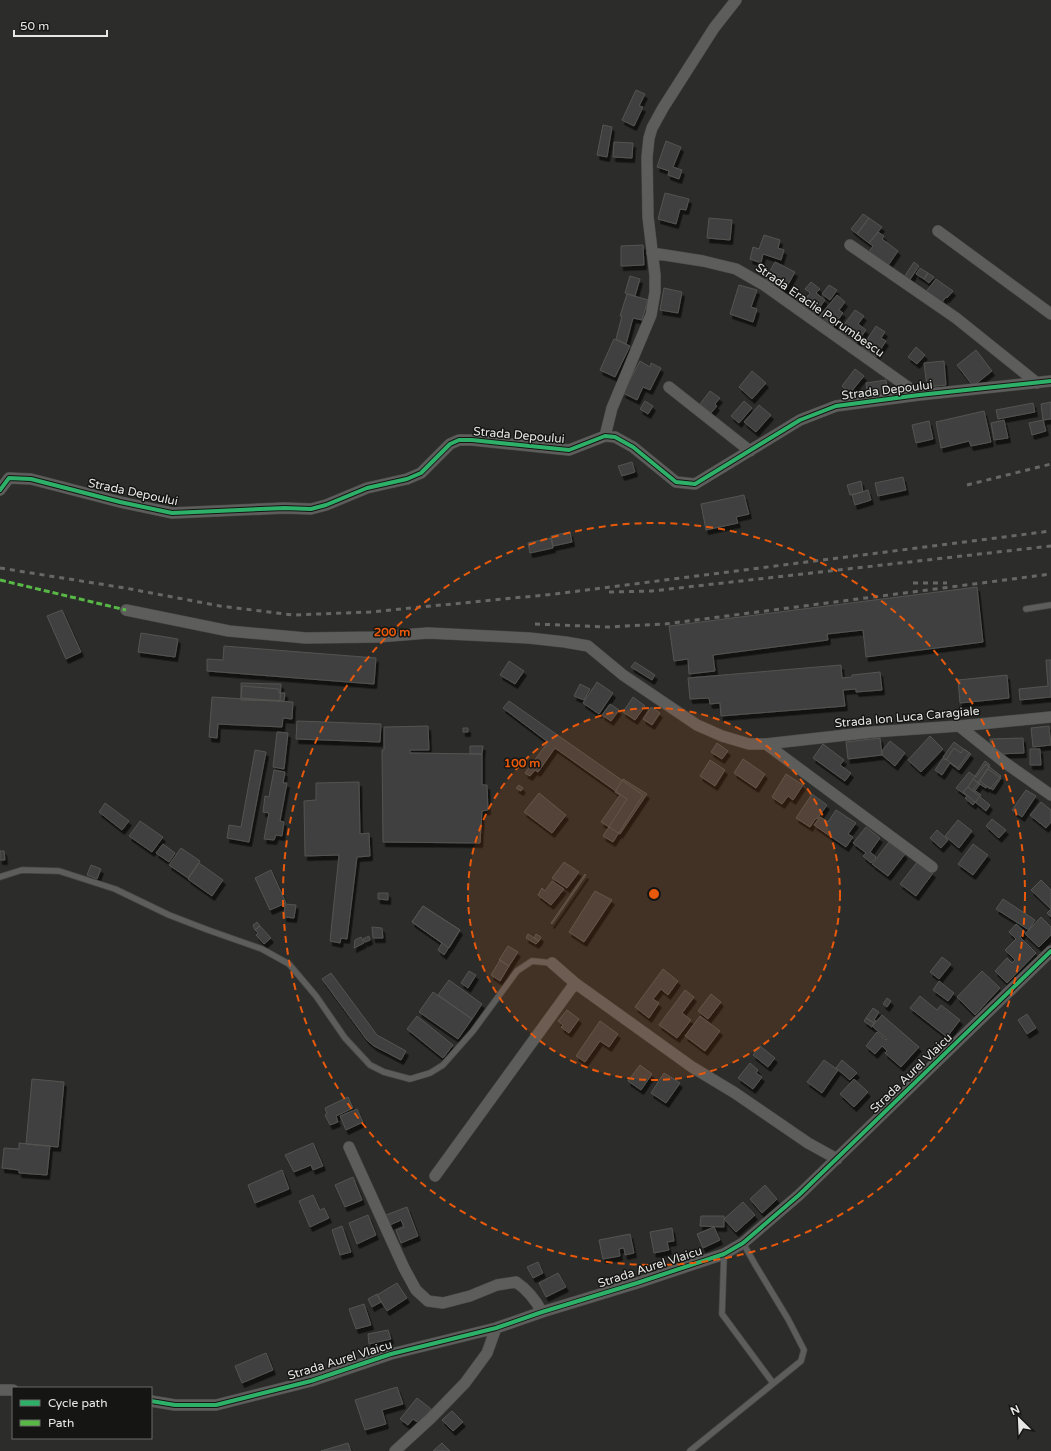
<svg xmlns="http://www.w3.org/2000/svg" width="1051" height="1451" viewBox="0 0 1051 1451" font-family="'Varela Round',sans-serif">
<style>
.building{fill:#41413f;stroke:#535452;filter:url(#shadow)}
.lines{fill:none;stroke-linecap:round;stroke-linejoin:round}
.service-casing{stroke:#474845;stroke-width:7}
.minor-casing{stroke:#474845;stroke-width:12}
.service{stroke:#5d5d5c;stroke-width:5.5}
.minor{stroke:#5d5d5c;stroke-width:11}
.rail{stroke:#676866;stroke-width:3;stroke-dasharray:5 5;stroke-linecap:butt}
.quiet{stroke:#58b947;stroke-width:3;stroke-dasharray:6 3;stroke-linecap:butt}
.cycleway-casing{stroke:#151614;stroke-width:6}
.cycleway{stroke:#2db169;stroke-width:4}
.ring{fill:none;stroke:#e8590c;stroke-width:2;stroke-dasharray:7 5}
.labels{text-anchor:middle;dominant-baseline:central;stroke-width:3;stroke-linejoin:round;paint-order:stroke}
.street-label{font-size:12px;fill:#e7e8e4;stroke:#151614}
.centre{fill:#e8590c;stroke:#151614;stroke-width:2}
.ring-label{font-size:12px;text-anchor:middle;font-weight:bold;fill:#e8590c;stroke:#151614;stroke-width:3;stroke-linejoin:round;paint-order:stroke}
</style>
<defs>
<filter id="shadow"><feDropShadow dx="2.5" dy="4.5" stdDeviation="0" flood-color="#0009"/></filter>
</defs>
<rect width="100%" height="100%" fill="#2c2d2a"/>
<path class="building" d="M636,90L645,94L639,106L643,107L634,126L622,120Z
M603,125L612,127L607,157L597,155Z
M666,141L681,147L673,167L682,170L679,179L668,175L669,171L657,167Z
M614,142L633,143L632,158L613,157Z
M665,193L689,199L686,210L680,209L676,224L658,219Z
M863,214L869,218L857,234L851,229Z
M709,218L732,220L730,240L707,238Z
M869,218L882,227L869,243L857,234Z
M878,232L884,236L882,239L898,251L887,267L868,253L873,246L869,243Z
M764,235L780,240L778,248L784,250L781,260L763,254L761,263L750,259L753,247L759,249Z
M643,245L644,265L621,266V246Z
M775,262L795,272L785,290L765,280Z
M914,262L919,266L907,284L902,280Z
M920,268L928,273L924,279L916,274Z
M928,273L934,277L929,283L924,279Z
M630,276L640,279L635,296L625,293Z
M936,279L953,291L947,298L946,297L940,305L924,294Z
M811,282L820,289L816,293L825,300L814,315L801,305L810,293L805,289Z
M739,285L757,290L751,307L757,309L753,322L730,314Z
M829,285L837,290L830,300L822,294Z
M664,288L682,292L678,313L660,310Z
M627,294L648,300L642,320L633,318L626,344L616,339L622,316H620Z
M837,295L845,302L839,310L843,313L831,329L818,318Z
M855,310L864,316L858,324L866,330L855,345L838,333Z
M876,326L885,332L881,338L886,341L875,358L861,349Z
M614,339L630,346L615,377L600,370Z
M916,347L925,355L917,364L908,357Z
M976,350L992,371L973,386L957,365Z
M640,361L650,367L651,363L661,368L650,390L643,387L637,400L623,393Z
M944,361L946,385L927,387L924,363Z
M855,369L864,376L850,393L842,386Z
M752,371L766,383L752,399L739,387Z
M886,380L888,397L868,400L866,383Z
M710,391L720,398L715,404L717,406L711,413L700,404Z
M645,401L653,406L648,414L640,409Z
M744,401L752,408L739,423L731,416Z
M1051,402V419L1043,420L1041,404Z
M1033,403L1035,412L998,419L996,410Z
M759,405L771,415L756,432L744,422Z
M984,411L991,442L971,446L969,441L941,448L936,422Z
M1004,420L1008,438L994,440L991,423Z
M1043,420L1046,431L1032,435L1029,423Z
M929,421L933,439L916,443L912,425Z
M632,462L635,472L622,476L618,466Z
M903,477L906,490L878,496L875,483Z
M861,481L863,492L850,495L847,485Z
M868,490L871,500L855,505L852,495Z
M744,495L749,514L736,517L738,523L706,530L701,504Z
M570,532L572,542L553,546L551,536Z
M551,538L553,548L530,553L528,543Z
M977,587L983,642L866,657L863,630L827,634L828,640L713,655L715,671L689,674L688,659L674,661L669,626Z
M62,610L81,652L66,659L47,616Z
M141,633L178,639L175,657L138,652Z
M224,646L376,658L374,684L207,671V659L223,660Z
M1046,660H1051V697L1020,700L1019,689L1048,686Z
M509,661L524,671L515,684L500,675Z
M635,662L655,675L652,680L631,667Z
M841,665L842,678L852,677V675L880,672L882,690L856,692V689L843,690L845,706L721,716L720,703L710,704L709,698L690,699L688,678Z
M1007,675L1009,698L960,703L958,680Z
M597,682L613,693L599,714L583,703Z
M241,683L281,684L280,701L241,700Z
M580,684L590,689L584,700L574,696Z
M242,686L279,689V693H285L284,701L241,698Z
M212,697L293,702L292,719L283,718L282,727L218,724L217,738L209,737Z
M633,697L645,706L635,720L623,712Z
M509,701L643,795L613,842L603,836L627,799L555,748L538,772L535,770L530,776L525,773L548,742L503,708Z
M610,704L619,710L611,721L602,715Z
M651,707L660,713L652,725L643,719Z
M297,721L381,724L380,742L296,739Z
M428,726L429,750H410V753L482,754V785H487L488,810L482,811L480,843L383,842L382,750H384V727Z
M1049,726L1051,745L1033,747L1031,728Z
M463,728H468V732H463Z
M277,732L288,733L284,769L273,767Z
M930,736L943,749L921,772L908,760Z
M880,738L882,755L848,759L846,742Z
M1023,738L1024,753L997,754L991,750L990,739Z
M890,741L905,753L895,766L882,755V751Z
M954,742L969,753L958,768L943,757Z
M717,743L728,751L722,759L711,752Z
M823,744L844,760L840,765L851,773L845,781L813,758Z
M470,746H483L482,754H470Z
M954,748L961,753L964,749L971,754L959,770L950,763L942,775L935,770L943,758L946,760Z
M1030,749H1040L1041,765H1030Z
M255,750L266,752L249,842L227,838L229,825L241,827Z
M743,759L765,774L756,788L734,773Z
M710,760L725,770L715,786L700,776Z
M985,761L990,765L978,783L973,779Z
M986,764L1001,776L990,789L980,781L973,789L981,795L973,805L965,798L967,796L956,788L969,772L976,777Z
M988,769L1001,778L993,790L987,786L986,788L978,783Z
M274,770L285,772L283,783H287L280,821L284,822L282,836L276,835L274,840L264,839L269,813L263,812L265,796L269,797Z
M786,774L803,785L793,800L788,796L782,804L772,797Z
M623,779L647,794L620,834L601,822L620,795L615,792Z
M973,779L980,784L974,792L968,787Z
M359,782L360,834L369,833L370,856L357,857L347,939L341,938L340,943L330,941L339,855L305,856L304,801L316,800V783Z
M519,785L523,788L521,791L516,788Z
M968,787L990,805L986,811L963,792Z
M1026,790L1036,796L1022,817L1012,810Z
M539,793L566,815L552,833L524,812Z
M812,794L827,805L817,819L816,818L810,827L796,818Z
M1041,802L1051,810V822L1046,828L1030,815Z
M105,803L129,821L122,830L99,812Z
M836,810L856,823L848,834L853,837L846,847L814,825L820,817L828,822Z
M992,819L1006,830L999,838L986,826Z
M958,820L972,831L959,848L945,836Z
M140,821L163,837L152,852L129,836Z
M866,827L880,838L870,852L876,857L871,863L863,856L866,853L853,843Z
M937,830L948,840L941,848L930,838Z
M889,842L905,854L888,876L872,864Z
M163,844L175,853L169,862L156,853Z
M973,844L988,855L973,875L958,864Z
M181,848L200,861L188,878L169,865Z
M0,851H4L5,860H0Z
M918,861L933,873L916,896L900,884Z
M564,862L579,872L567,888L552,878Z
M199,863L223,880L212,896L188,879Z
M91,865L101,869L97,879L87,875Z
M271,870L286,903L270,910L255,878Z
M585,874L586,875L552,924L551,923Z
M1041,880L1051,890V917L1047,913L1051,909L1031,890Z
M552,881L564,889L551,905L538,895L542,888L545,891Z
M595,891L612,900L584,942L569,932Z
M378,893H388V900L378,899Z
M1003,899L1035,920L1029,930L996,909Z
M285,904L296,905L294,918L284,917Z
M423,906L460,930L449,948L412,922Z
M423,906L460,930L444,955L438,950L442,943L412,922Z
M1041,917L1051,927V935L1039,947L1025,934Z
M257,922L260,926L255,930L253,925Z
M1016,924L1025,932L1020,937L1036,953L1007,983L995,971L1007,958L1012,963L1015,960L1005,950L1016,939L1009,932Z
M260,926L271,938L264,944L256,935L258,933L255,930Z
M372,927L382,928L383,938H373Z
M528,934L539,941L536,944L526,938Z
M536,934L541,937L539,941L534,938Z
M369,936L370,940L365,942L363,939Z
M361,937L364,943L354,948L355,940Z
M508,946L518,952L509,966L499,960Z
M942,957L951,964L939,979L930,972Z
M500,960L509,966L500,981L491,975Z
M663,969L678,981L668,995L661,989L653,999L659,1003L649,1018L635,1007Z
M469,971L476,975L468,988L461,983Z
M982,971L1000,988L975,1015L957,997Z
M331,973L377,1035L406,1051L401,1060L374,1046L367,1040L322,979Z
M449,980L482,1004L472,1019L438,995Z
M939,981L954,993L948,1001L933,990Z
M685,990L694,997L682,1013L691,1020L677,1038L659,1025Z
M433,992L472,1019L458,1039L419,1012Z
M711,994L721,1002L708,1019L698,1011Z
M920,996L937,1010L941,1005L960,1020L947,1037L910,1008Z
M887,998L891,1001L887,1007L883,1004Z
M873,1008L879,1012L874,1020L876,1021L874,1023L866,1018Z
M567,1010L579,1019L569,1033L561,1027L563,1025L558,1021Z
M1027,1014L1036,1028L1027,1034L1018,1020Z
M882,1015L919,1047L901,1067L885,1053L887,1051L882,1046L875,1054L866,1046L877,1032L886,1040L887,1039L872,1026Z
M417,1016L453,1045L443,1058L407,1029Z
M700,1016L720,1031L705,1051L685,1036Z
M866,1018L874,1023L872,1027L864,1021Z
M600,1021L618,1034L609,1047L600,1041L585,1062L576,1056Z
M760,1046L775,1058L768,1067L753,1055Z
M824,1060L838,1070L822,1093L807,1082Z
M842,1060L857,1073L850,1080L836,1068Z
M750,1063L758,1070L756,1073L762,1077L753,1089L738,1078Z
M640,1065L652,1074L641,1090L628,1081Z
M664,1073L680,1083L666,1103L651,1093Z
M32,1079L64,1082L58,1147L26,1144Z
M854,1079L868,1092L854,1107L840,1094Z
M348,1097L353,1108L336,1116L338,1122L330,1125L325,1115L327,1114L325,1108Z
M357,1109L363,1122L346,1130L340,1116Z
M19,1143L50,1146L47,1175L19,1173V1170L2,1168L4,1148L19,1149Z
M313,1143L323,1166L313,1170L311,1165L294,1172L285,1155Z
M282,1170L289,1189L255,1203L248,1185Z
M353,1177L362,1200L345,1207L335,1185Z
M765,1185L777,1199L762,1213L750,1199Z
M313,1195L320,1210L324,1208L329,1218L310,1227L299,1201Z
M743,1202L755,1215L736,1232L724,1219Z
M407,1207L418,1236L401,1243L396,1230L404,1227L401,1220L390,1225L386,1215Z
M368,1215L376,1235L357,1244L349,1223Z
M701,1216H724V1227L700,1226Z
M342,1226L351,1252L340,1255L332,1230Z
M714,1227L720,1240L703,1248L697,1234Z
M672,1228L674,1241L667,1242L669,1250L654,1253L650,1232Z
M630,1234L634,1253L625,1255L624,1248L619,1249L620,1256L603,1259L599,1240Z
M538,1262L543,1273L533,1278L527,1267Z
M558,1273L566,1287L546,1297L539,1283Z
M397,1283L407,1298L387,1311L377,1295Z
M377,1294L381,1302L372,1307L368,1299Z
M364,1304L371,1325L356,1329L349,1309Z
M388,1330L391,1339L369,1344L368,1334Z
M266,1353L273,1370L242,1383L235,1366Z
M397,1387L403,1404L382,1410L386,1424L365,1430L355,1400Z
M417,1398L431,1409L420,1424L413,1419L408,1425L400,1419Z
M452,1411L463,1422L453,1431L442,1420Z
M348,1443L351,1451H321Z
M442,1443L450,1451H433Z"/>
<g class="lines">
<defs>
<path id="service" d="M1026,609L1051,605
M0,877L22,870L59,871L115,889L169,915L208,930L262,949L289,964L316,996L345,1038L370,1065L384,1072L410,1079L430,1073L443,1065L473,1031L517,971L532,961L552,963
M724,1254L722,1314L773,1383
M690,1451L801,1361L804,1350L788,1319L756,1266L743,1243"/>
<path id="minor" d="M938,231L1051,314
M850,245L956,318L1037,383
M652,253L703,261L736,269L764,285L919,395
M669,387L750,451
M605,436L612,408L651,315L655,292V275L648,217L647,157L649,138L652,128L663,108L714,28L736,0
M0,490L9,478L31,479L120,502L172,513L285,508L311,509L326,505L367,488L407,479L421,473L450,444L459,440H472L569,450L605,436L615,437L633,447L676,482L695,484L800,420L836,406L919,395L1051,381
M126,610L229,631L306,638L378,637L428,633L529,638L565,642L588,646L623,675L697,725L722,736L749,744H766L873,732L959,726L1051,717
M959,726L1004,762L1051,795
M766,744L932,867
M552,963L575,983L692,1067L735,1093L808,1143L837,1159
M349,1147L404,1268L416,1290L428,1301L443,1303L470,1296L497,1285L516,1282C528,1290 535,1299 542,1312
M435,1176L575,983
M0,1390H13
M151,1401L175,1405H216L311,1381L391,1354L496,1328L542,1312L637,1283L724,1254L743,1243L799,1195L1051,951
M395,1451L431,1418L465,1383L487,1353L496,1328"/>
</defs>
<use href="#service" class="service-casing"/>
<use href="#minor" class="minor-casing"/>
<use href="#service" class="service"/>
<use href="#minor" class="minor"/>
<path class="rail" d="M967,485L1051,464
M0,568L125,588L220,606L293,615L370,612L555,594L1051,531
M913,583H947
M609,592L652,591L1051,546
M535,624L608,627L665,624L1051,574"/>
<path class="quiet" d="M0,580L126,610"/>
<defs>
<path id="cycleway" d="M0,490L9,478L31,479L120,502L172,513L285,508L311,509L326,505L367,488L407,479L421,473L450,444L459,440H472L569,450L605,436L615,437L633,447L676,482L695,484L800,420L836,406L919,395L1051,381
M151,1401L175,1405H216L311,1381L391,1354L496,1328L542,1312L637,1283L724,1254L743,1243L799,1195L1051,951"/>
</defs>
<use href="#cycleway" class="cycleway-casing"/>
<use href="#cycleway" class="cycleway"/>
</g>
<circle cx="654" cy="894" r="186" fill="#e8590c" fill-opacity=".12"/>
<g class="ring">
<circle cx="654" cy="894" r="186"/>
<circle cx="654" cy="894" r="371"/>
</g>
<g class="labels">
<g class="street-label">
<text transform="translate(820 310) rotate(35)">Strada Eraclie Porumbescu</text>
<text transform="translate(887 390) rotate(-7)">Strada Depoului</text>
<text transform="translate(519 435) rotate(5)">Strada Depoului</text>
<text transform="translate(133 492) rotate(12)">Strada Depoului</text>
<text transform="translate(907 717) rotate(-5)">Strada Ion Luca Caragiale</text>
<text transform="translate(911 1073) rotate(-44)">Strada Aurel Vlaicu</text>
<text transform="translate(650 1267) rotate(-18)">Strada Aurel Vlaicu</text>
<text transform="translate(340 1360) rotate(-17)">Strada Aurel Vlaicu</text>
</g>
</g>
<circle cx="654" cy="894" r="6" class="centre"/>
<g class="ring-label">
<text x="392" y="636">200 m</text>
<text x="522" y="767">100 m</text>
</g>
<rect x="12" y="1387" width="140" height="52" fill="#151614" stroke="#696a67"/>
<rect x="20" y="1400" width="20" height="6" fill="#2db169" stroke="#696a67"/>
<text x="48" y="1407" font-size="12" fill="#e7e8e4">Cycle path</text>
<rect x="20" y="1420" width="20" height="6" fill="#58b947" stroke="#696a67"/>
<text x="48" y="1427" font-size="12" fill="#e7e8e4">Path</text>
<g transform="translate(1019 1419) rotate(336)" stroke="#151614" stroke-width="3" paint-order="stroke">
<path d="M0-3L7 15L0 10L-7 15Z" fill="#e7e8e4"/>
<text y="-6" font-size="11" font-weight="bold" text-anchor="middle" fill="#e7e8e4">N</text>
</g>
<path d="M14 30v6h93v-6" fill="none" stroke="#e7e8e4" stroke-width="2"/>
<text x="20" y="30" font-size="12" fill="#e7e8e4" stroke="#151614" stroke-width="3" paint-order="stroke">50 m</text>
</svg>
